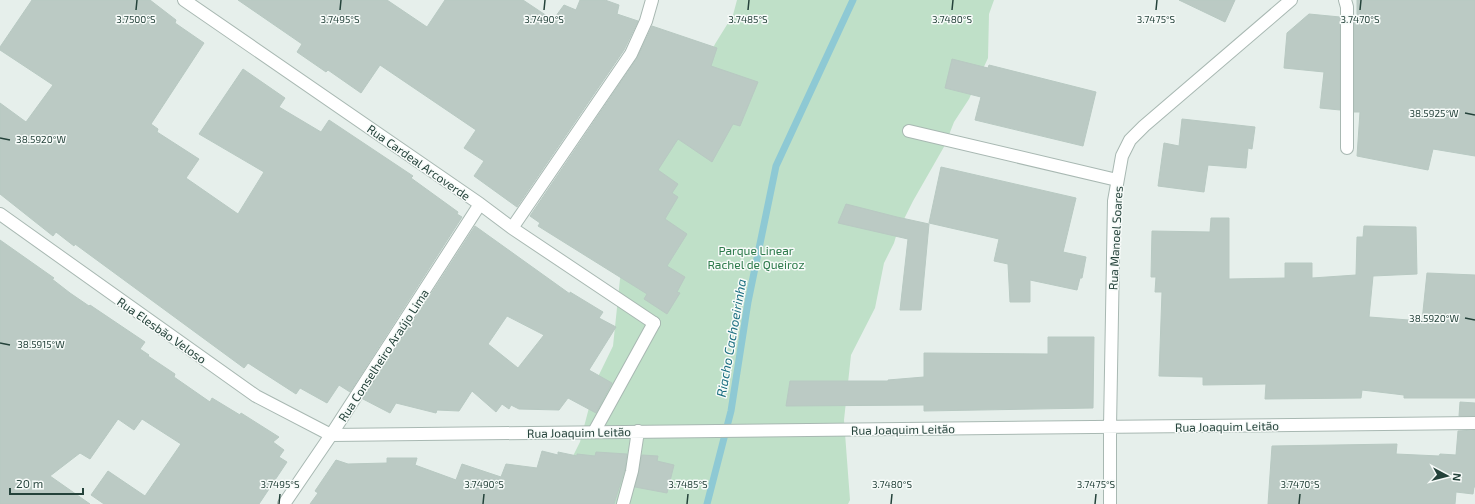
<svg xmlns="http://www.w3.org/2000/svg" width="1475" height="504" viewBox="0 0 1475 504" font-family="'Exo 2',sans-serif">
<style>
.green{fill:#bfe0c8}
.lines{fill:none;stroke-linecap:round;stroke-linejoin:round}
.stream{stroke:#8ec9d4;stroke-width:7}
.building{fill:#bbcac4;stroke:#b8c9c2;fill-rule:evenodd}
.lane-casing{stroke:#a8b8b2;stroke-width:14}
.street-casing{stroke:#a8b8b2;stroke-width:14}
.lane{stroke:#fff;stroke-width:12}
.street{stroke:#fff;stroke-width:12}
.ticks{fill:none;stroke:#24423a;stroke-width:1.5}
.labels{text-anchor:middle;dominant-baseline:central;stroke-width:3;stroke-linejoin:round;paint-order:stroke}
.street-label{font-size:12px;fill:#24423a;stroke:#f7fbf9}
.park-label{font-size:12px;fill:#2d7a4b;stroke:#f7fbf9}
.water-label{font-size:13px;font-style:italic;fill:#1c6f80;stroke:#f7fbf9}
.ticks-label{font-size:10px;text-anchor:middle;fill:#24423a;stroke:#f7fbf9;stroke-width:3;stroke-linejoin:round;paint-order:stroke}
</style>
<rect width="100%" height="100%" fill="#e6efeb"/>
<path class="green" d="M737,0H994L989,14L988,58L969,99L954,122L945,145L913,201L897,233L894,243L884,263L875,308L851,355L844,420L850,500L848,504H549L580,442L596,381L613,346L620,279L628,248V239L686,104L715,44L733,15Z"/>
<g class="lines">
<path class="stream" d="M707,504L731,411L748,302L776,166L853,0"/>
</g>
<path class="building" d="M32,0H150L176,20L175,23L204,43L151,124L158,129L157,132L199,159L186,178L238,214L264,172L199,134L243,69L285,98L279,107L321,132L329,120L413,176L411,178L458,212L457,214L462,217L350,392L339,385L327,403L300,388L296,394L248,363L244,368L75,244L74,246L56,232L53,236L0,194V103L26,122L53,85L0,50V47Z
M238,0H387L427,27L445,0H523L553,20L564,5L576,10L580,0H605L619,5L617,14L638,21L624,50L517,207L474,176L484,161L464,148L476,130L380,65L361,93L328,70L326,72L297,52L302,44Z
M1179,0H1235L1225,22Z
M1357,0H1475V156L1433,149L1428,170L1357,156L1360,112H1354V19H1357Z
M1309,14L1340,17V110L1320,108L1324,72L1284,68L1287,33Z
M652,26L717,48L711,66L758,82L740,126L733,124L712,162L678,139L658,170L678,184L672,193L678,197L665,219L687,234L667,266L685,277L677,292L680,293L667,314L644,299L647,294L538,226L540,223L530,216L637,58Z
M952,59L988,68L989,65L1096,92L1083,146L975,120L981,97L945,88Z
M1182,119L1255,127L1252,149L1248,148L1246,168L1208,165L1204,192L1158,186L1164,143L1179,146Z
M941,167L1076,198L1063,252L1086,257L1082,278H1080L1077,290L1030,280V302H1010L1008,264L994,261L999,239L929,223Z
M846,204L897,217L929,224L921,310H900L908,239L838,223Z
M1211,218H1229V279L1285,278V263H1312V278L1356,275L1357,237H1363L1364,226L1416,227L1417,274L1373,276L1369,317L1422,321L1427,273L1475,275V398H1404V395L1362,390L1361,398L1265,399L1266,384L1203,385V377L1159,376L1162,292H1155L1156,277H1151L1152,231L1210,232Z
M475,226L570,294V292L603,312L599,318L616,327L589,370L612,383L596,413L568,398L559,410L519,409L511,405L509,409L502,404L496,412L472,391L459,411L437,410L436,413L396,403L390,413L363,399ZM507,316L544,335L518,368L488,344Z
M0,240L54,278L52,279L70,293L89,306L90,305L145,342L140,349L149,355L148,356L175,374L174,377L210,402L212,398L240,415L241,413L279,437L273,442L284,450L279,457L287,462L259,504H104L91,495L108,471L145,496L181,444L142,419L134,430L118,419L90,459L80,453L50,476L90,504H0Z
M1048,337H1094L1093,408L924,411V405L786,406L790,381H888V380L924,377V353L1048,354Z
M1460,402L1475,403V416H1459Z
M1475,430V487H1474L1473,494L1456,492L1455,504H1268L1272,446L1397,444L1396,454L1439,456L1440,454L1456,455L1458,431Z
M542,451L558,455V452L577,456V454L595,456L596,452L627,454L625,469L614,504H310L318,493L315,491L336,460L348,464L387,463V458H417L415,465L456,480L462,464L501,477L506,464L537,468Z
M642,455L658,456L657,461L674,465L667,493L635,487Z"/>
<g class="lines">
<defs>
<path id="lane" d="M594,432L654,323"/>
<path id="street" d="M184,0L480,204L512,228L654,323
M1345,0L1347,7V148
M909,131L1117,180
M0,214L256,396L331,435L1475,423
M512,228L631,54L646,21L652,0
M284,504L331,435L480,204
M623,504L632,471L638,431
M1110,504V427L1114,201L1122,156L1130,140L1144,126L1291,0"/>
</defs>
<use href="#lane" class="lane-casing"/>
<use href="#street" class="street-casing"/>
<use href="#lane" class="lane"/>
<use href="#street" class="street"/>
</g>
<path class="ticks" d="M136,10L137,0M340,10L341,0M544,10L545,0M748,10L749,0M952,10L953,0M1156,10L1157,0M1360,10L1361,0M1465,113L1475,115M0,138L10,140M1465,318L1475,320M0,343L10,345M279,504L280,494M483,504L484,494M687,504L688,494M891,504L892,494M1095,504L1096,494M1299,504L1300,494"/>
<g class="labels">
<g class="street-label">
<text transform="translate(419 162) rotate(35)">Rua Cardeal Arcoverde</text>
<text transform="translate(1115 238) rotate(-87)">Rua Manoel Soares</text>
<text transform="translate(162 330) rotate(35)">Rua Elesbão Veloso</text>
<text transform="translate(383 355) rotate(-57)">Rua Conselheiro Araújo Lima</text>
<text transform="translate(1227 426) rotate(-1)">Rua Joaquim Leitão</text>
<text transform="translate(903 429) rotate(-1)">Rua Joaquim Leitão</text>
<text transform="translate(579 432) rotate(-1)">Rua Joaquim Leitão</text>
</g>
<g class="park-label">
<text x="756" y="250">Parque Linear<tspan x="756" dy="14">Rachel de Queiroz</tspan></text>
</g>
<g class="water-label">
<text transform="translate(731 338) rotate(-80)">Riacho Cachoeirinha</text>
</g>
</g>
<g class="ticks-label">
<text x="136" y="23">3.7500°S</text>
<text x="340" y="23">3.7495°S</text>
<text x="544" y="23">3.7490°S</text>
<text x="748" y="23">3.7485°S</text>
<text x="952" y="23">3.7480°S</text>
<text x="1156" y="23">3.7475°S</text>
<text x="1360" y="23">3.7470°S</text>
<text x="1434" y="117">38.5925°W</text>
<text x="41" y="143">38.5920°W</text>
<text x="1434" y="322">38.5920°W</text>
<text x="41" y="348">38.5915°W</text>
<text x="280" y="488">3.7495°S</text>
<text x="484" y="488">3.7490°S</text>
<text x="688" y="488">3.7485°S</text>
<text x="892" y="488">3.7480°S</text>
<text x="1096" y="488">3.7475°S</text>
<text x="1300" y="488">3.7470°S</text>
</g>
<g transform="translate(1447 476) rotate(97)" stroke="#f7fbf9" stroke-width="3" paint-order="stroke">
<path d="M0-3L7 15L0 10L-7 15Z" fill="#24423a"/>
<text y="-6" font-size="11" font-weight="bold" text-anchor="middle" fill="#24423a">N</text>
</g>
<path d="M10 488v6h73v-6" fill="none" stroke="#24423a" stroke-width="2"/>
<text x="16" y="488" font-size="12" fill="#24423a" stroke="#f7fbf9" stroke-width="3" paint-order="stroke">20 m</text>
</svg>
